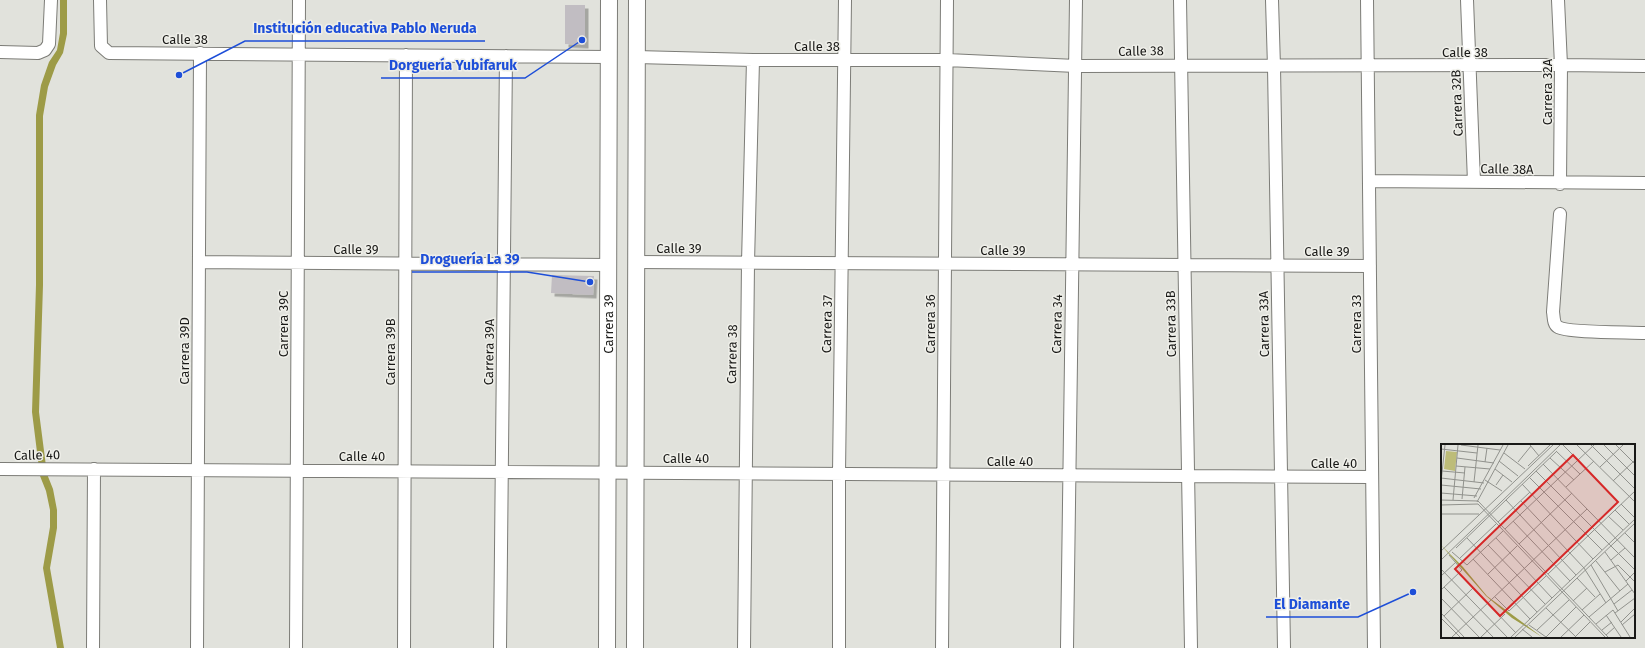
<svg xmlns="http://www.w3.org/2000/svg" width="1645" height="648" viewBox="0 0 1645 648" font-family="'Fira Sans',sans-serif">
<style>
.water{fill:#9d9b47}
.building{fill:#c1bdc2;filter:url(#shadow)}
.lines{fill:none;stroke-linecap:round;stroke-linejoin:round}
.minor-casing{stroke:#7c7c77;stroke-width:14}
.major-casing{stroke:#7c7c77;stroke-width:18}
.minor{stroke:#fff;stroke-width:12}
.major{stroke:#fff;stroke-width:16}
.labels{text-anchor:middle;dominant-baseline:central;stroke-width:3;stroke-linejoin:round;paint-order:stroke}
.street-label{font-size:13px;fill:#191917;stroke:#efefe9}
.inset-road{fill:none;stroke:#91928d;stroke-width:1}
.view{fill:#d62828;fill-opacity:0.15;stroke:#d62828;stroke-width:2}
.inset-edge{fill:none;stroke:#191917;stroke-width:2}
.leader{fill:none;stroke:#1d4ed8;stroke-width:1.5}
.callout-dot{fill:#1d4ed8;stroke:#efefe9;stroke-width:1.5}
.callout-label{font-size:14px;text-anchor:middle;font-weight:bold;fill:#1d4ed8;stroke:#efefe9;stroke-width:3;stroke-linejoin:round;paint-order:stroke}
</style>
<defs>
<filter id="shadow"><feDropShadow dx="3.5" dy="3.5" stdDeviation="0" flood-color="#0004"/></filter>
</defs>
<rect width="100%" height="100%" fill="#e1e2dc"/>
<path class="water" d="M60,0H67V34L63,53L56,65L48,87L43,116V285L39,412L47,474L53,489L57,510V528L50,568L64,648H57L43,568L50,527V510L46,491L40,476L32,412L36,285V115L41,85L49,62L57,50L60,33Z"/>
<path class="building" d="M565,5H585V45L565,44Z
M552,275L594,276L593,295L551,293Z"/>
<g class="lines">
<defs>
<path id="minor" d="M100,0L101,46L109,53L609,57
M1180,0L1191,648
M1272,0L1274,67L1284,648
M1367,0L1374,648
M1467,0L1474,182
M1558,0L1561,65L1560,184
M0,52L38,53L45,50L49,44L51,0
M636,57L753,60H947L1076,66L1561,65L1645,66
M1369,181L1645,183
M1560,214L1553,312C1554,317 1553,324 1558,327C1567,333 1630,332 1645,333
M199,262L609,265
M636,262L1370,266
M0,469L1371,477
M93,648L94,469
M197,648L200,53
M296,648L299,0
M404,648L406,55
M500,648L506,56
M744,648L748,263L753,60
M839,648V473L845,0
M942,648L947,0
M1067,648L1076,0"/>
<g id="major">
<path id="s1" d="M607,648L609,0"/>
<path d="M635,648L637,0"/>
</g>
</defs>
<use href="#minor" class="minor-casing"/>
<use href="#major" class="major-casing"/>
<use href="#minor" class="minor"/>
<use href="#major" class="major"/>
</g>
<g class="labels">
<g class="street-label">
<text x="185" y="39">Calle 38</text>
<text x="817" y="46">Calle 38</text>
<text transform="translate(1141 51) rotate(-1)">Calle 38</text>
<text x="1465" y="52">Calle 38</text>
<text transform="translate(1547 92) rotate(-90)">Carrera 32A</text>
<text transform="translate(1457 103) rotate(-92)">Carrera 32B</text>
<text transform="translate(1507 169) rotate(1)">Calle 38A</text>
<text x="679" y="248">Calle 39</text>
<text x="356" y="249">Calle 39</text>
<text x="1003" y="250">Calle 39</text>
<text x="1327" y="251">Calle 39</text>
<text transform="translate(283 324) rotate(-90)">Carrera 39C</text>
<text stroke="none"><textPath href="#s1" startOffset="324">Carrera 39</textPath></text>
<text transform="translate(827 324) rotate(-89)">Carrera 37</text>
<text transform="translate(930 324) rotate(-90)">Carrera 36</text>
<text transform="translate(1057 324) rotate(-89)">Carrera 34</text>
<text transform="translate(1171 324) rotate(-91)">Carrera 33B</text>
<text transform="translate(1264 324) rotate(-91)">Carrera 33A</text>
<text transform="translate(1356 324) rotate(-90)">Carrera 33</text>
<text transform="translate(184 351) rotate(-90)">Carrera 39D</text>
<text transform="translate(390 352) rotate(-90)">Carrera 39B</text>
<text transform="translate(489 352) rotate(-89)">Carrera 39A</text>
<text transform="translate(732 354) rotate(-89)">Carrera 38</text>
<text transform="translate(37 455) rotate(-1)">Calle 40</text>
<text x="362" y="456">Calle 40</text>
<text x="686" y="458">Calle 40</text>
<text x="1010" y="461">Calle 40</text>
<text x="1334" y="463">Calle 40</text>
</g>
</g>
<g transform="translate(1441 444)">
<rect width="194" height="194" fill="#e1e2dc"/>
<path d="M5,7L16,8L14,27L3,25Z" fill="#bdbc78"/>
<path d="M0,101L22,123L46,152L101,193L71,174L45,152Z" fill="#9d9b47"/>
<path class="inset-road" d="M20,1L59,6M89,1L98,12M122,1L145,24M136,1L194,58M150,1L194,45M163,1L194,32M175,1L194,20M0,5L36,9M115,7L139,30M63,9L84,25M16,14L53,19M109,14L133,36M58,17L77,32M44,18L46,4M77,18L90,2M102,20L194,114M15,22L49,25M87,22L109,1M159,23L182,1M54,25L71,38M1,27L24,29M95,27L194,126M88,33L161,106M0,34L43,39M44,36L61,47M172,37L194,16M0,38L4,1M33,38L37,1M81,40L152,115M0,41L40,45M55,41L62,31M125,43L153,17M0,49L36,52M33,54L62,1M21,55L24,23M0,56L37,57L167,193M12,56L17,1M65,56L135,131M80,57L143,124L165,159M36,58L67,1M180,60L194,74M0,61L37,60L164,193M174,66L188,80M0,70H38M167,72L182,86M72,77L129,137M57,78L89,48M64,85L153,1M184,89L194,99M26,94L96,168M55,94L111,154M78,100L131,49M47,101L104,160M15,104L116,7M0,107L112,1M11,108L26,121L62,87M164,108L194,150M18,115L55,80M32,115L89,175M0,116L119,1M170,116L184,104M155,117L179,147M150,121L177,167M0,125L66,193M164,128L177,121L194,138M47,130L76,102M107,130L194,47M0,132L15,118M136,134L154,153M185,137L194,128M3,143L52,193M0,146L21,126L8,111M54,153L68,167L105,132M0,154L38,193M132,157L146,144M173,160L191,146M105,164L134,192M141,166L159,150M0,169L23,193M174,169L194,154M165,171L180,193M3,172L32,144L75,189M148,173L187,140M0,174L19,193M180,178L194,164M155,180L172,166L189,193M88,181L105,193M181,181L194,170M81,185L91,193M96,186L128,156M161,186L171,178M165,191L174,183M11,193L146,65M40,193L64,170M70,193L194,75M74,193L194,79M105,193L135,163M120,193L143,171M134,193L149,178"/>
<path class="view" d="M132,11L177,58L59,172L14,125Z"/>
<rect width="194" height="194" class="inset-edge"/>
</g>
<path class="leader" d="M179 75L245 41H485M582 40L525 78H381M590 282L527 272H412M1413 592L1358 617H1266"/>
<g class="callout-dot">
<circle cx="179" cy="75" r="4"/>
<circle cx="582" cy="40" r="4"/>
<circle cx="590" cy="282" r="4"/>
<circle cx="1413" cy="592" r="4"/>
</g>
<g class="callout-label">
<text x="365" y="33">Institución educativa Pablo Neruda</text>
<text x="453" y="70">Dorguería Yubifaruk</text>
<text x="470" y="264">Droguería La 39</text>
<text x="1312" y="609">El Diamante</text>
</g>
</svg>
